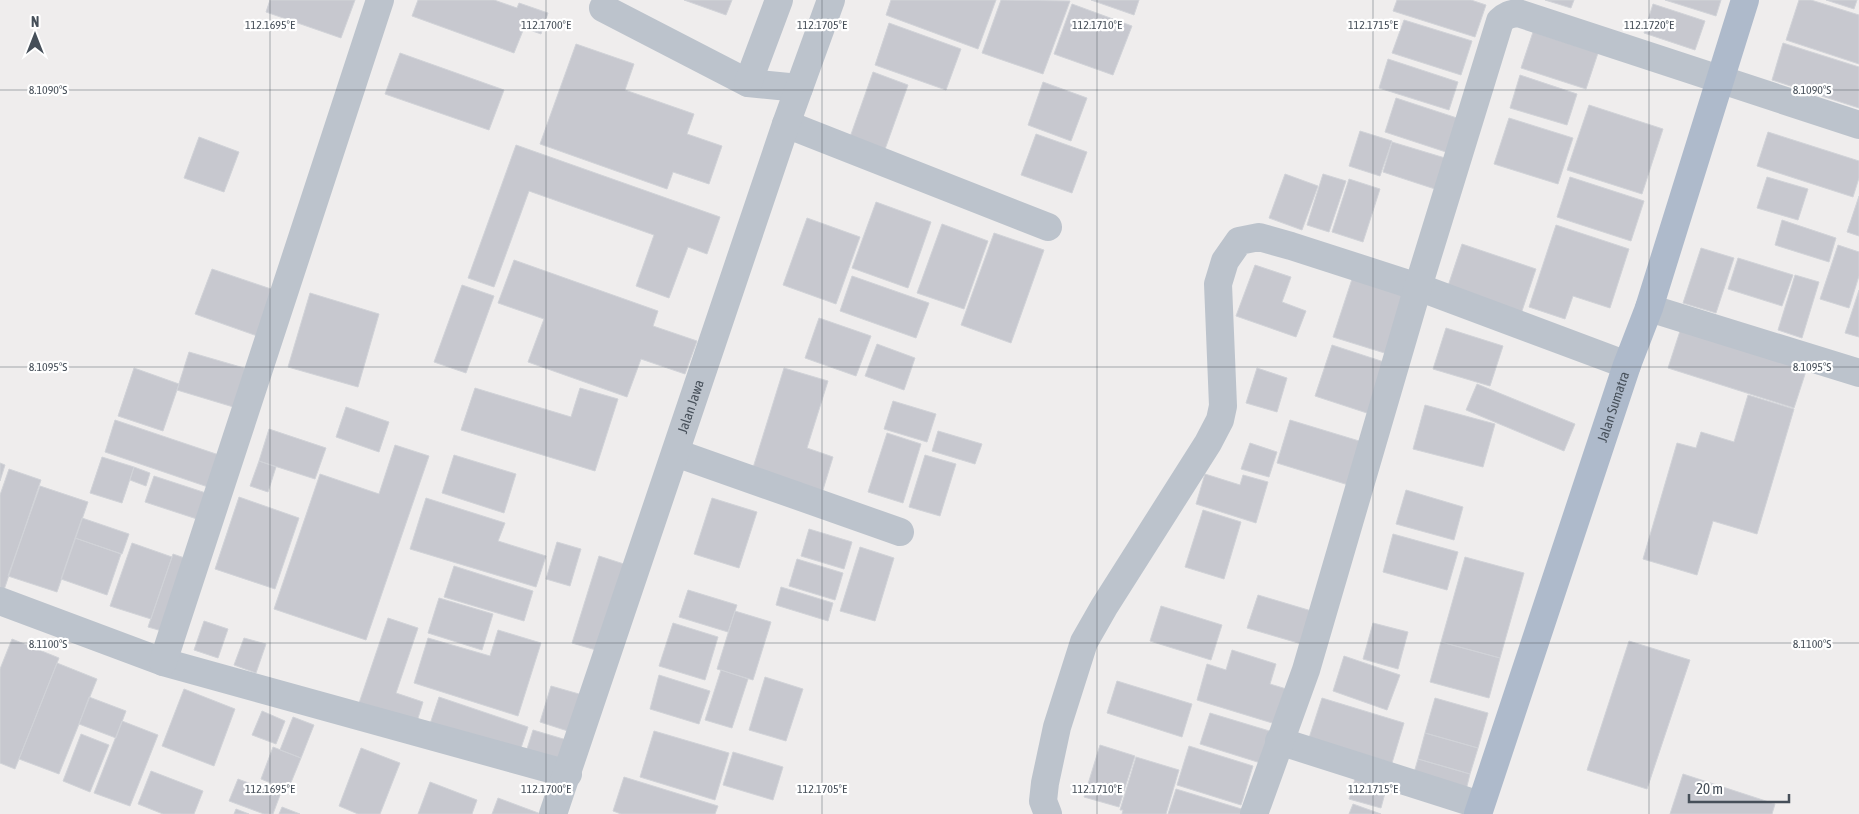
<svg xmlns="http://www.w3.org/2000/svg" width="1859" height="814" viewBox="0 0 1859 814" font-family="'Asap Condensed',sans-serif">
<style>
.building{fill:#c7c8cf;stroke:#d1d3d8}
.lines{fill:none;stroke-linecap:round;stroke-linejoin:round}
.minor{stroke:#bcc3cc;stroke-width:28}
.major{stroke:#aebacb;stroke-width:28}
.ticks{fill:none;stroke:#464f59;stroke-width:1;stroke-opacity:0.45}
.labels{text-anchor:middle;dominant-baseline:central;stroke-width:4.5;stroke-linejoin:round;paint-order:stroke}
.street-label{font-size:14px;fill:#464f59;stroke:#fff}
.ticks-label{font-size:12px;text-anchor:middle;fill:#464f59;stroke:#fff;stroke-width:4.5;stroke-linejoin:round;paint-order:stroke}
</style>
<rect width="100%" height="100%" fill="#efeded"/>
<path class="building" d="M270,0H355L341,38L266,12Z
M418,0H494L517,8L519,3L548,13L541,34L524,28L514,53L412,16Z
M684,0H732L726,15Z
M891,0H996L978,49L886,15Z
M1001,0L1070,1L1043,74L982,53Z
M1091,0H1139L1134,15Z
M1397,0H1471L1486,5L1475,37L1393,11Z
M1545,0H1574L1571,8Z
M1665,0H1721L1716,16Z
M1799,0H1811L1859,15V64L1786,40Z
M1826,0H1857L1854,9Z
M1072,4L1132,26L1113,75L1054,54Z
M1653,4L1705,21L1695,50L1644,33Z
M1404,20L1472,41L1461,75L1392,53Z
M889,23L961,49L946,90L875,65Z
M1533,32L1598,53L1586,89L1521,68Z
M1783,43L1859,67V108L1772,80Z
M576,44L634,64L625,90L694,114L687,134L722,146L709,184L673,172L667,189L540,144Z
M400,53L504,90L489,130L385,94Z
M1388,59L1458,82L1449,110L1379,88Z
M873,72L908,85L884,152L849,140Z
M1520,75L1577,94L1567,125L1510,108Z
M1043,82L1087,98L1071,141L1028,125Z
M1396,98L1460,119L1449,153L1385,132Z
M1589,105L1663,129L1642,194L1567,170Z
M1509,118L1573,138L1558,184L1494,164Z
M1360,131L1392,141L1380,176L1349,166Z
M1768,132L1859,161V178L1853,197L1757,166Z
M1036,134L1087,152L1072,193L1021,175Z
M199,137L239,152L224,192L184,178Z
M1392,142L1445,158L1435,189L1383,172Z
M516,145L720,217L707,254L688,247L669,298L636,286L654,235L529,191L494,287L468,278Z
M1285,174L1318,186L1302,230L1269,218Z
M1323,174L1346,181L1329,232L1307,225Z
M1570,177L1644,201L1631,241L1557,217Z
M1767,177L1808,189L1798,220L1757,208Z
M1349,179L1380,189L1363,242L1332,232Z
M1859,196V236L1847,232Z
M876,202L931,222L908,288L852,268Z
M807,218L860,237L836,304L783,285Z
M1782,220L1836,238L1829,262L1775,245Z
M942,224L988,241L964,309L917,293Z
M1556,225L1629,249L1610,308L1573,296L1565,319L1529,307Z
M994,233L1044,250L1011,343L961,325Z
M1462,244L1536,269L1521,314L1447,289Z
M1838,245L1859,252V276L1849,308L1820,299Z
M1701,248L1734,258L1716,313L1683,303Z
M1738,258L1793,275L1782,306L1728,289Z
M514,260L658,311L653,326L697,341L685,374L641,359L627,397L528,362L544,319L498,303Z
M1255,265L1291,277L1282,302L1306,311L1296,337L1236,316Z
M212,269L277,291L260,337L195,314Z
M1795,275L1819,282L1802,338L1778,330Z
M852,276L929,303L916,338L840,311Z
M1353,276L1411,295L1391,355L1333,337Z
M462,285L494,296L466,373L434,362Z
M1859,290V337L1845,333Z
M310,293L379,314L358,387L288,367Z
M819,318L871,336L856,376L805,358Z
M1446,328L1503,346L1490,386L1433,369Z
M1681,328L1807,368L1794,408L1668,368Z
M877,344L915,358L904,390L865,376Z
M1332,345L1387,363L1370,414L1315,396Z
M189,352L251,370L240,409L177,390Z
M134,368L179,384L163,431L118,416Z
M784,368L828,381L807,448L833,457L822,493L752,471Z
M1257,368L1287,378L1277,412L1246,403Z
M1477,384L1575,424L1564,451L1466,410Z
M475,388L571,417L580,388L618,399L595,471L461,430Z
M1748,395L1794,409L1757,534L1713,521L1697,575L1643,559L1677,443L1696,448L1701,432L1734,442Z
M893,401L936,414L927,442L884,429Z
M1425,405L1495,424L1483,467L1413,449Z
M346,407L389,422L379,452L336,437Z
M115,420L222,456L211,488L105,452Z
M1290,420L1369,444L1355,487L1277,463Z
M269,429L326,448L315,479L259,461Z
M938,431L982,444L975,464L932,451Z
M887,433L921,444L903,503L868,492Z
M1250,443L1277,452L1269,477L1241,469Z
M395,445L429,456L366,640L274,609L320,474L379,494Z
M454,455L516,474L504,513L442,493Z
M925,455L956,464L940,516L909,507Z
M102,457L134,467L122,503L90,493Z
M259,461L276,467L268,492L250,486Z
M0,463L5,465L0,481Z
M134,467L150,473L146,486L130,480Z
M9,469L41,480L3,593L0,592V495Z
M1205,474L1240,485L1243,475L1268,482L1256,523L1196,504Z
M154,476L212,495L203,521L145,502Z
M40,486L88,502L57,592L8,576Z
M1406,490L1463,507L1454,540L1396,524Z
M239,497L299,518L275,589L215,569Z
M426,498L505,523L498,541L546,556L536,587L410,549Z
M712,498L757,512L739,568L694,554Z
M1203,510L1241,522L1224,579L1185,567Z
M82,518L129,534L122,554L75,538Z
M809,529L852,542L844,569L801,556Z
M1393,534L1458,552L1447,590L1383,572Z
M75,538L121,554L107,595L61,579Z
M557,542L581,549L570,586L546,579Z
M132,543L172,557L151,619L110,606Z
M860,547L894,558L875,621L840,611Z
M173,554L193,561L169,633L148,627Z
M599,556L630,566L603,652L572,643Z
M1465,557L1524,573L1500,658L1441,642Z
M797,559L843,573L835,600L789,586Z
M454,566L533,591L524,621L444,597Z
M781,587L833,603L828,621L776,605Z
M688,590L737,605L728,632L679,617Z
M1258,595L1315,612L1305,645L1247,628Z
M439,598L493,614L482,650L428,633Z
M1161,606L1222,625L1211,660L1150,641Z
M735,611L771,622L753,680L717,669Z
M388,618L418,628L396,693L423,702L414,731L356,712Z
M204,621L228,629L218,658L194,650Z
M673,623L718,637L705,680L659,666Z
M1373,623L1408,632L1398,669L1363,659Z
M498,630L541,643L518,716L414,683L428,638L490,656Z
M244,638L266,644L256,673L234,665Z
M12,639L59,658L15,769L0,763V669Z
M1629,641L1690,660L1647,789L1587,770Z
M1441,642L1500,658L1489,698L1430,682Z
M1232,650L1276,664L1270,684L1293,691L1282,726L1197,700L1207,664L1226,670Z
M1344,656L1400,675L1387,710L1333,691Z
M57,663L97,679L59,774L19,759Z
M721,670L748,679L732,728L705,720Z
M659,675L710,691L699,724L650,709Z
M765,677L803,689L786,741L749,730Z
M1117,681L1192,704L1182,737L1107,713Z
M551,686L586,696L574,733L540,722Z
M184,689L235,709L214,766L162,746Z
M89,697L126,711L116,738L79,724Z
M439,697L528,727L516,763L427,733Z
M1322,698L1404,723L1392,763L1309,738Z
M1435,698L1488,713L1478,748L1425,733Z
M262,711L285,721L276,744L252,735Z
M1210,713L1276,733L1267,765L1200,744Z
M293,717L314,725L301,758L280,750Z
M122,721L158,735L130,806L94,793Z
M533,730L570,741L558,779L521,768Z
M654,731L729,753L715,800L640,777Z
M1425,733L1478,748L1470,774L1418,759Z
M81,734L109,745L90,792L63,781Z
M1100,745L1135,756L1119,807L1084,797Z
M1189,746L1253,766L1241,805L1177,785Z
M273,747L301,758L288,790L261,779Z
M361,748L400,763L380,814H358L339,806Z
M733,752L783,767L773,800L723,785Z
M1136,757L1179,770L1166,814H1122L1123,810H1120Z
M1418,759L1470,774L1464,798L1411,783Z
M1358,769L1389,778L1381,808L1349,799Z
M151,771L203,791L194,814H163L138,804Z
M1683,774L1775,804L1772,814H1670Z
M624,777L718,806L715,814H621L613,811Z
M238,779L280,795L273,814H264L229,801Z
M430,782L477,800L472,814H418Z
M1176,789L1248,811V814H1168Z
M498,798L541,814H492Z
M1353,804L1381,814H1349Z
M282,807L300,814H279Z
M236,809L249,814H234Z"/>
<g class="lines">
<g class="minor">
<path d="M603,8L748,83L799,88"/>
<path d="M748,83L779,0"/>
<path d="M786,124L1048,227"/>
<path d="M1649,308L1859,373"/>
<path d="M676,453L900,532"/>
<path d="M0,601L163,662L568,774"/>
<path d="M163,662L380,0"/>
<path d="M1279,741L1480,805"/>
<path id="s1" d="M553,814L786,124L831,0"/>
<path d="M1048,814L1043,801L1045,783L1057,727L1084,642L1104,607L1208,443L1220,420L1223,406L1218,284L1225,261L1239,241L1259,237L1291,246L1418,287L1627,365"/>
<path d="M1254,814L1306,670L1418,287L1500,21C1506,15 1510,14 1518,13L1859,125"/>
</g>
<path class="major" id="s2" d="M1478,814L1627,365L1649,308L1745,0"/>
</g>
<path class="ticks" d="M270,0V814M546,0V814M822,0V814M1097,0V814M1373,0V814M1649,0V814M0,90H1859M0,367H1859M0,643H1859"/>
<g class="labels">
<g class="street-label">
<text stroke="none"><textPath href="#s1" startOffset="430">Jalan Jawa</textPath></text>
<text stroke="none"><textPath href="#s2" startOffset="429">Jalan Sumatra</textPath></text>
</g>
</g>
<g class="ticks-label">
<text x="270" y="29">112.1695°E</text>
<text x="546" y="29">112.1700°E</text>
<text x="822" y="29">112.1705°E</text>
<text x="1097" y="29">112.1710°E</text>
<text x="1373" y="29">112.1715°E</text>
<text x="1649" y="29">112.1720°E</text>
<text x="48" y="94">8.1090°S</text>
<text x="1812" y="94">8.1090°S</text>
<text x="48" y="371">8.1095°S</text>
<text x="1812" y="371">8.1095°S</text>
<text x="48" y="648">8.1100°S</text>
<text x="1812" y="648">8.1100°S</text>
<text x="270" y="793">112.1695°E</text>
<text x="546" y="793">112.1700°E</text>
<text x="822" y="793">112.1705°E</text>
<text x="1097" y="793">112.1710°E</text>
<text x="1373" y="793">112.1715°E</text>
</g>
<g transform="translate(35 35)" stroke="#ffffff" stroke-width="4" paint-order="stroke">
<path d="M0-4L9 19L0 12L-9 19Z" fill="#464f59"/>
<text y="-8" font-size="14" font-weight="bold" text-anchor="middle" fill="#464f59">N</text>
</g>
<path d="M1689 794v8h100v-8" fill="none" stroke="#464f59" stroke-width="2.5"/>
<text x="1696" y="794" font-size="15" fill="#464f59" stroke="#ffffff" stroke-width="4" paint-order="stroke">20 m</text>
</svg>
